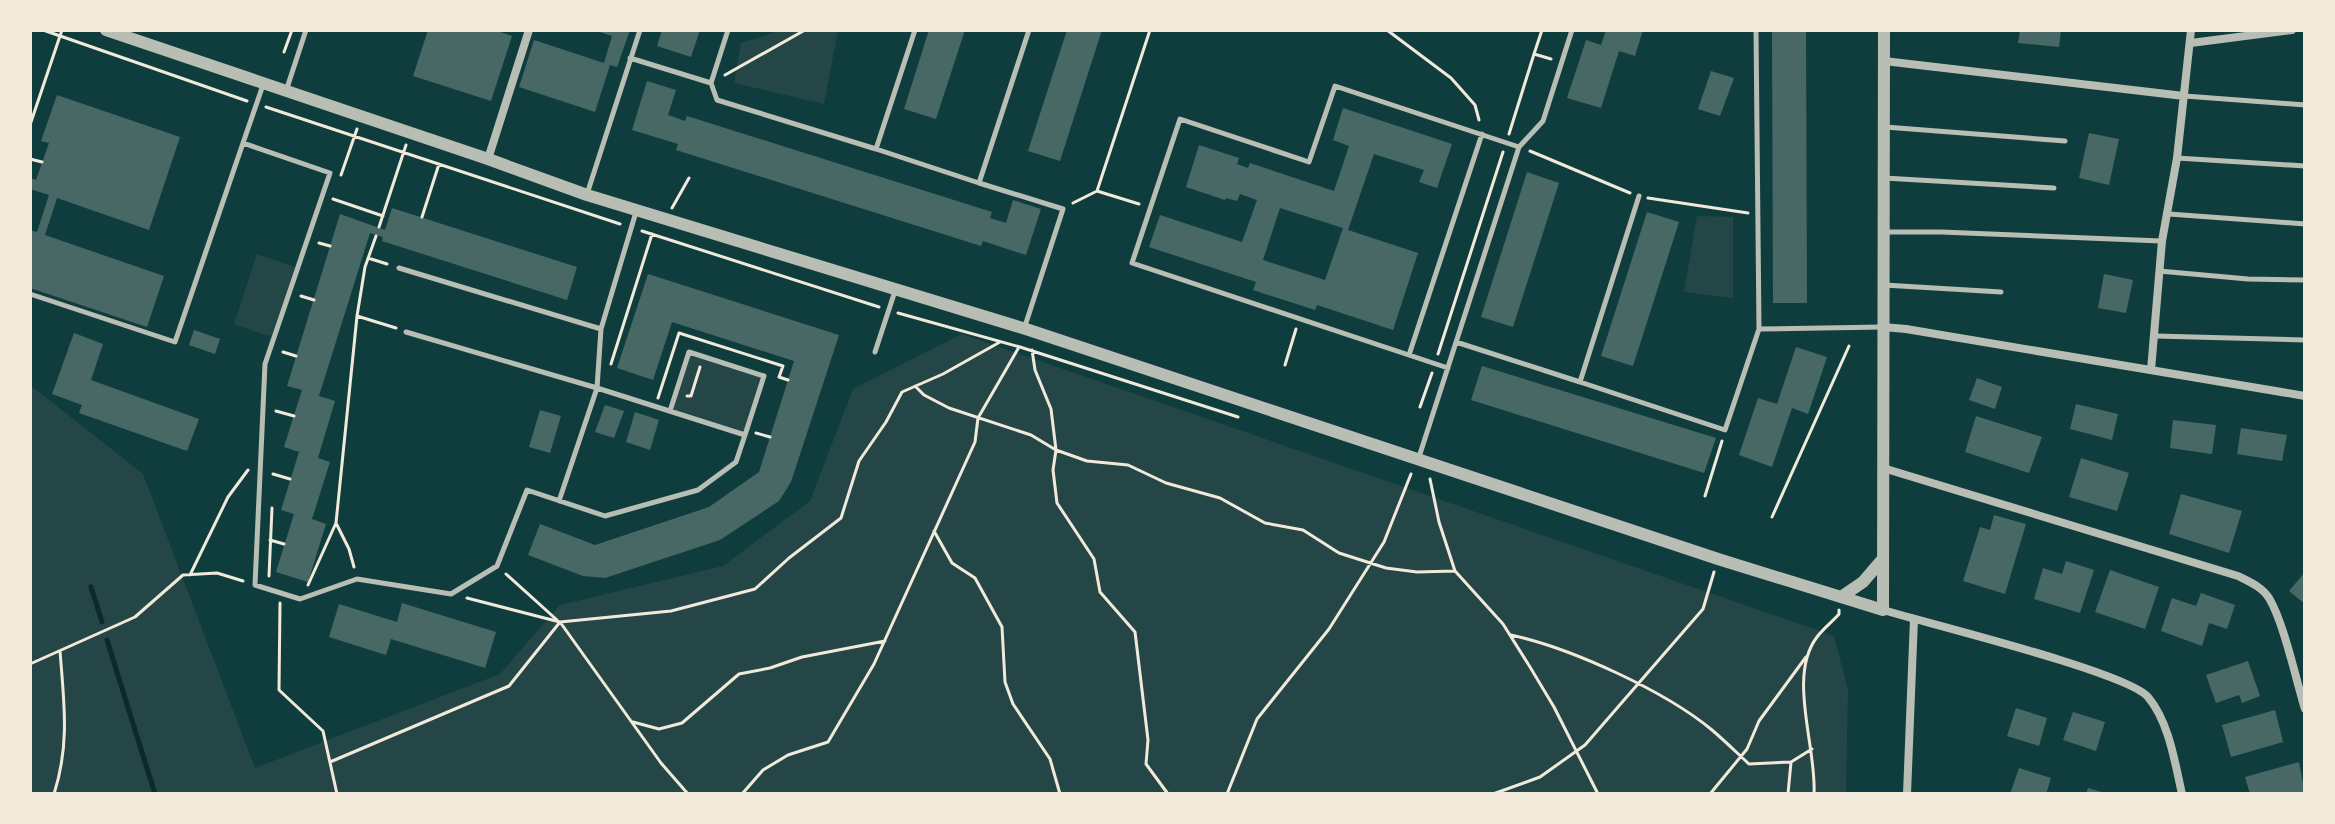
<svg xmlns="http://www.w3.org/2000/svg" width="2335" height="824" viewBox="0 0 2335 824" font-family="'IBM Plex Sans',sans-serif">
<style>
.green{fill:#244646}
.lines{fill:none;stroke-linecap:round;stroke-linejoin:round}
.stream{stroke:#0a2a2b;stroke-width:5}
.building{fill:#486865;fill-rule:evenodd}
.path{stroke:#f1e9da;stroke-width:3}
.service{stroke:#b8beb3;stroke-width:5}
.minor{stroke:#b8beb3;stroke-width:8}
.tertiary{stroke:#b8beb3;stroke-width:12}
</style>
<rect width="100%" height="100%" fill="#0f3d3e"/>
<path class="green" d="M782,30H838L824,104L734,83L741,43Z
M1697,216L1733,217V298L1684,292Z
M257,254L295,267L271,337L234,324Z
M962,334L1834,636L1848,690L1846,794H30V385L143,474L255,768L500,674L560,605L723,566L810,501L853,389Z
M690,354L762,377L744,432L672,411Z"/>
<g class="lines">
<path class="stream" d="M91,587L102,622
M107,640L155,794"/>
</g>
<path class="building" d="M428,30H494L512,36L491,101L413,76Z
M594,30H630L617,67L610,65L595,112L519,87L534,40L604,63L612,36Z
M662,30H700L691,57L657,46Z
M929,30H965L936,119L904,109Z
M1067,30H1102L1060,161L1028,151Z
M1606,30H1643L1635,56L1619,51L1601,108L1567,98L1586,40L1601,45Z
M1772,30H1806L1807,303H1773Z
M2020,30H2061L2059,47L2018,43Z
M1711,71L1734,78L1720,116L1698,109Z
M647,81L676,90L668,115L685,121L687,116L992,212L990,218L1006,223L1013,200L1041,209L1026,255L983,241L981,246L676,150L678,144L632,130Z
M57,95L180,137L149,230L57,198L45,235L164,276L147,327L30,288V230L37,232L49,195L30,189V178L36,180L49,143L41,141Z
M1343,108L1452,144L1437,188L1419,182L1424,170L1374,154L1348,230L1418,253L1393,330L1317,305L1315,310L1253,290L1256,282L1149,247L1160,215L1242,242L1257,200L1240,194L1237,201L1226,198L1225,200L1186,187L1199,145L1239,158L1237,164L1248,168L1250,163L1334,191L1349,146L1333,140ZM1280,208L1343,228L1325,280L1263,260Z
M2089,133L2119,139L2109,185L2079,178Z
M1527,172L1559,183L1513,327L1481,317Z
M392,208L577,267L567,300L382,241L383,237L370,233L319,396L335,401L318,458L330,462L312,519L326,524L308,582L276,572L294,514L281,510L299,452L284,447L302,390L287,386L340,214L385,230Z
M1647,212L1679,222L1633,366L1601,356Z
M648,274L839,335L791,482L779,501L720,540L605,578L583,576L528,555L540,524L595,545L709,507L759,472L794,361L672,322L653,380L617,368Z
M2104,274L2133,280L2126,313L2098,308Z
M194,330L220,339L215,354L189,345Z
M74,333L103,344L91,380L199,419L187,451L79,413L82,405L52,394Z
M1796,347L1827,357L1808,414L1792,408L1772,467L1739,455L1758,398L1777,404Z
M1482,366L1716,438L1704,473L1471,400Z
M1977,378L2002,387L1995,409L1969,400Z
M2076,404L2118,414L2112,440L2070,429Z
M605,405L624,411L614,438L595,432Z
M540,410L561,416L550,453L529,447Z
M635,412L659,420L650,450L626,442Z
M1976,416L2042,437L2029,473L1965,452Z
M2173,420L2216,425L2212,454L2170,448Z
M2241,428L2287,435L2282,461L2237,454Z
M2081,458L2129,473L2117,511L2069,497Z
M2181,494L2242,511L2229,553L2169,534Z
M1994,515L2026,524L2005,594L1963,581L1980,527L1990,530Z
M2066,561L2094,570L2080,613L2034,599L2043,568L2062,574Z
M2110,570L2159,587L2145,629L2095,612Z
M2305,572V604L2289,591Z
M2201,593L2235,605L2227,629L2209,623L2202,646L2161,631L2172,598L2196,606Z
M402,603L496,632L485,668L391,639L386,655L329,637L339,604L397,622Z
M2248,661L2260,696L2242,703L2239,695L2216,703L2206,675Z
M2016,708L2047,718L2039,746L2007,736Z
M2275,710L2283,742L2231,757L2222,725Z
M2073,712L2105,722L2096,751L2063,740Z
M2299,762L2305,794H2250L2245,777Z
M2019,768L2051,778L2046,794H2010Z
M2088,788L2105,793V794H2086Z"/>
<g class="lines">
<path class="path" d="M43,30L247,101
M1387,30L1451,78L1475,105L1479,120
M284,52L292,30
M1534,54L1542,30
M725,75L805,30
M266,107L620,224
M30,125L62,30
M1509,134L1534,54L1551,59
M1530,151L1630,193
M30,159L42,162
M341,175L357,129
M1097,191L1139,204
M1648,198L1748,213
M333,199L383,216
M1073,203L1097,191L1150,30
M672,208L689,178
M422,217L439,164
M379,227L406,145
M642,231L879,307
M319,243L330,246
M368,258L387,264
M301,296L314,300
M898,313L1020,347L1238,417
M357,316L396,328
M1032,350L1035,370L1051,409L1056,450L1053,470L1057,503L1094,559L1100,592L1135,632L1148,740L1146,764L1168,794
M283,352L296,356
M1438,354L1503,152
M611,364L652,234
M1285,365L1296,329
M915,386L924,395L949,408L1031,435L1056,450L1087,461L1128,465L1166,483L1220,498L1265,523L1303,530L1339,553L1386,568L1417,572L1455,571
M687,396H691L700,367
M658,398L679,333L783,366L779,377L788,380
M1420,407L1432,373
M276,411L294,416
M756,433L770,437
M273,474L290,479
M1430,479L1439,522L1455,571L1503,624L1530,667L1554,707L1598,794
M1705,496L1722,441
M1772,517L1849,346
M934,531L952,563L975,578L1002,627L1005,682L1013,704L1050,759L1060,794
M270,540L284,544
M354,567L349,549L336,523L357,316L365,267L376,236
M506,574L557,620
M190,575L228,497L248,470
M269,576L272,508
M308,585L336,523
M467,598L560,622
M280,603L279,690L323,731L337,794
M1511,635C1571,648 1665,691 1712,730C1725,741 1737,753 1749,764L1791,762L1812,749
M30,664L135,617L183,575L217,573L243,581
M633,722L659,729L682,723L739,674L770,668L802,657L885,641
M330,762L509,686L560,622
M54,794C70,744 64,703 60,651
M688,794L661,763L560,622L671,611L755,589L789,558L841,518L859,461L886,422L902,392L943,374L1000,342
M742,794L763,770L788,755L828,742L874,664L975,442L978,418L1019,347
M1227,794L1257,719L1329,629L1384,542L1411,474
M1493,794L1540,777L1585,745L1703,609L1714,572
M1710,794L1747,749L1759,721L1806,657
M1788,794L1791,762
M1814,794C1817,748 1787,676 1817,637C1823,629 1832,622 1839,614V610"/>
<path class="service" d="M915,30L876,149L979,183
M1756,30L1759,329
M630,58L711,83L717,100L876,149
M711,83L728,30
M263,85L243,143L330,173L265,364L255,585L300,599L357,579L451,594L497,566L527,490L605,516L698,490L736,462L745,435L597,388L601,329L636,212
M286,91L306,30
M2185,96L2305,105
M1885,127L2065,141
M2177,158L2305,166
M1884,178L2054,188
M587,194L640,30
M2169,214L2305,224
M1883,232H1941L2161,241
M399,268L601,329
M2159,271L2248,279L2305,280
M1884,285L2001,292
M30,294L175,342L243,143
M1025,326L1063,209L979,183L1029,30
M406,332L597,388L559,501
M2156,336L2305,340
M1456,342L1580,382L1639,196
M875,352L895,291
M1409,355L1482,134
M1448,368L1132,263L1180,119L1309,162L1335,86L1519,147
M1580,382L1725,430L1759,329L1882,327
M670,411L689,352L764,376L745,435
M1419,457L1519,147L1543,121L1572,30"/>
<path class="minor" d="M2191,43L2292,30
M1884,61L2184,96
M488,159L529,30
M1883,327L1906,329L2305,396
M2151,370L2162,241L2177,158L2191,30
M1883,468L2238,576C2250,582 2262,587 2269,598C2284,623 2296,680 2305,709
M1883,610C1926,623 2127,672 2148,697C2169,722 2175,763 2182,794
M1907,794L1914,619"/>
<path class="tertiary" d="M106,30L488,159L587,195L1029,330L1718,559L1883,610L1884,30
M1841,597L1863,582L1881,561"/>
</g>
<rect width="2335" height="824" fill="none" stroke="#f1e9da" stroke-width="64"/>
</svg>
